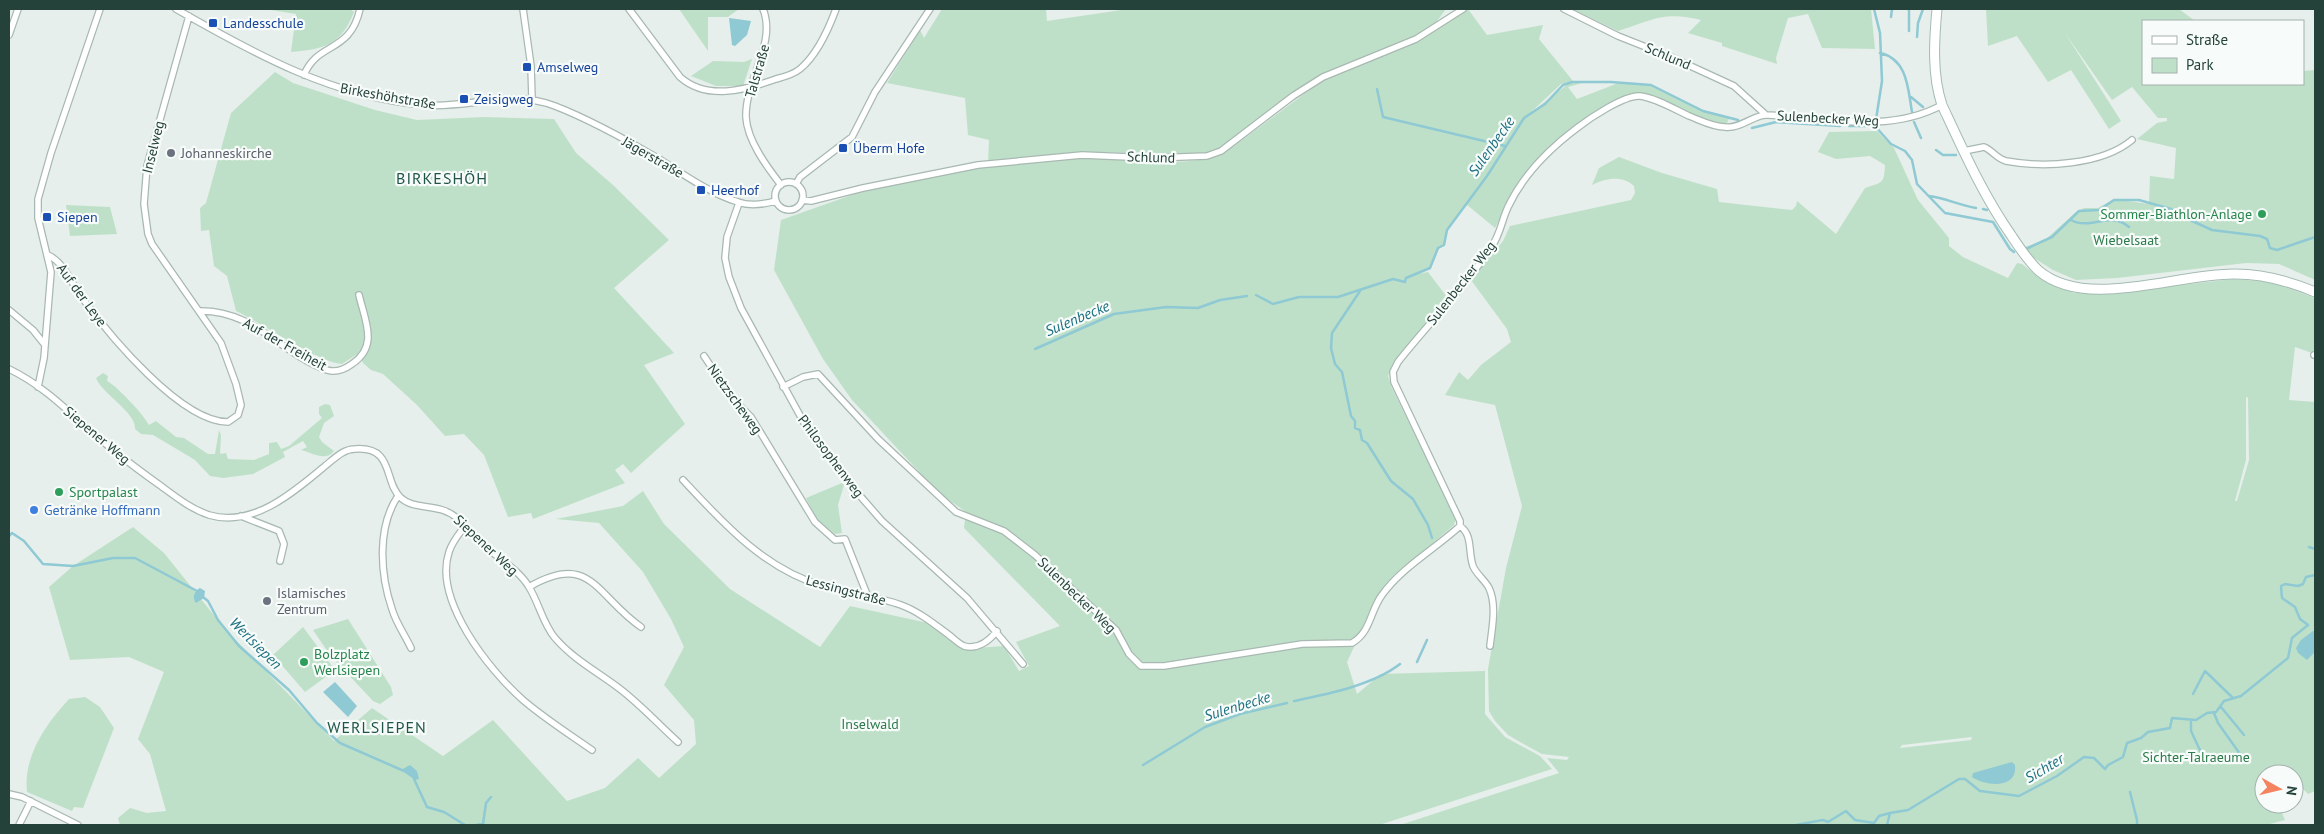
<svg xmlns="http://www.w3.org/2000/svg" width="2324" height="834" viewBox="0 0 2324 834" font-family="'PT Sans',sans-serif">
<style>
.green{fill:#bfe0c8;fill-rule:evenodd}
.water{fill:#8ec9d4}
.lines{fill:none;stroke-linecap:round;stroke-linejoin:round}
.stream{stroke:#8ec9d4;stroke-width:2.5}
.minor-casing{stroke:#a8b8b2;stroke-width:8}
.secondary-casing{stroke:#a4bbb3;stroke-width:11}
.minor{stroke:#fff;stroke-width:5.5}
.secondary{stroke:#fff;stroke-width:9}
.transit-dot{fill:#1a4fb4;stroke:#f7fbf9;stroke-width:2}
.worship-dot{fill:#6b7280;stroke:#f7fbf9;stroke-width:2}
.leisure-dot{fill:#2e9e5b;stroke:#f7fbf9;stroke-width:2}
.shop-dot{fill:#3f7fe0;stroke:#f7fbf9;stroke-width:2}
.labels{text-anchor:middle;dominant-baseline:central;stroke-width:4.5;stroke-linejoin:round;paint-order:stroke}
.transit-label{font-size:14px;fill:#164399;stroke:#f7fbf9;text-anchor:start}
.street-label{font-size:14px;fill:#24423a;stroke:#f7fbf9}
.worship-label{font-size:14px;fill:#5b616d;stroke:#f7fbf9;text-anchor:start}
.leisure-label{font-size:14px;fill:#27864d;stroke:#f7fbf9;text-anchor:start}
.park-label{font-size:14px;fill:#2d7a4b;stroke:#f7fbf9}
.shop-label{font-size:14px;fill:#366cbe;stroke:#f7fbf9;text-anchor:start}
.water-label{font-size:15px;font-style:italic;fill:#1c6f80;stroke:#f7fbf9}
.quarter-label{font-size:16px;letter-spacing:1px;fill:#1f5548;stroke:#f7fbf9}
</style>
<rect width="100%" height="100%" fill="#e6efeb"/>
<path class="green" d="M265,9H350L354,12C341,45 325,49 291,52L296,14Z
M679,9H739L728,17H708V51Z
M942,9H1046L1047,21L1128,9H1446L1431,29L1389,49L1321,76L1221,149L1196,155L1095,152L996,164C1024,163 1052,159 1080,158C1130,155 1190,175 1234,146L1323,80L1417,41L1468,9L1487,35L1543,25L1539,39L1573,81L1582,83L1568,87L1577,99L1621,82L1651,85L1703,110L1729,119L1726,125L1705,120L1645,96L1628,94L1578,124L1516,187L1495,228L1466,204L1447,230L1444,245L1438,248L1430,268L1418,274L1428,272L1447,297L1392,366L1388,376L1392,388L1456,518L1454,525L1390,580L1377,597L1347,662L1357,694L1381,674L1485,671V714L1505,737L1540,756L1552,769L1379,825H120L118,818L130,808L147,813L166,811L150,754L138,739L164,672L129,657L70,660L49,587L73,566L133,527L164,553L225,629L334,741L372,708L443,756L493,720L567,801L605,788L638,758L659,778L696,744L694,720L664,685L684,647L671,619L643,572L599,523L556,519L623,506L643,491L664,524L730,589L820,647L850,606L928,623L961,649L1004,646L1019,671L1029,666L1016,642L1060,626L964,528L966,512L939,493L852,400L823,359L774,270L781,220L860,192L988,164L989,140L968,135L965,98L887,83L920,30L924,38ZM1572,81L1529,114L1561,84Z
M1572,9H1871L1875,49L1822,48L1808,14L1788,18L1776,58L1777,64L1722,46V43L1688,33L1701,20C1662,11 1654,20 1618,31Z
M1986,9H2179L2195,21H2143V84H2303V71L2315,70V280L2279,264L2246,263L2117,278L2076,280L2053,270L2031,256L2025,247L2045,240L2076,212L2084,208H2098L2114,199L2149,204L2150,176L2174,179L2176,148L2137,139L2157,123L2167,121V118H2158L2132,87L2112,100L2065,33L2121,121L2109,129L2071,70L2048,82L2017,36L1988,46Z
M752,59L743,86H716L691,76L713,61L744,62Z
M275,72L293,83L375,110L417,120L485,117L554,119L576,153L613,185L669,240L614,288L674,353L644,365L685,424L631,473L623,464L615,470L625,483L533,519L531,513L508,517L484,455L464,434L445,436L417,405L383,374L371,370L363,363L359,353L342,364C319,363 262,323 236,311L227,276L214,266L209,230L201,231L200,208L206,203L231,113Z
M1877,131L1894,148L1918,200L1949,238V246L1963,257L2008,278L2017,263L2022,264L2044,281L2074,293L2121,292L2233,279L2271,282L2315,298V354L2295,347L2289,400L2315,402V791L2308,794L2294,780V774H2264V804H2278L2285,820L2266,825H1400L1559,773L1547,758L1567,760L1569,757L1542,754L1520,742L1508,735L1495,721L1489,711L1488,669L1506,568L1522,506L1495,405L1445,395L1459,372L1468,380L1481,365L1511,342L1507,329L1471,280L1503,241L1510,226L1631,200L1635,193L1634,186C1623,175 1605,178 1592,185L1599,168L1619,157L1662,173L1717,189L1719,202L1792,210L1796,206L1797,201L1836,234L1865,188C1882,182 1884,185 1885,165L1870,156L1836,159L1818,152L1829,132ZM2246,397L2248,398L2249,460L2237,501H2235L2246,460ZM1972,737L1971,740L1900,748L1902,745Z
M66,205L110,207L117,234L70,236Z
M103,373L108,376L107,381C117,386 144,415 149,425L156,421L176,437L184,438L208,454H215L219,430L221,435L220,454L226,453L228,459L254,460L269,454V443L277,442L281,449L289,446L322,418L319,414V407L325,404L330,405L334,416L324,423L319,437L322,442L334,451C325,462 313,453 301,450L307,447L303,441L283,452L285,457L253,474L223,478L210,476L195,460L185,454L153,435L141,434L135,429C136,412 103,395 96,378Z
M842,483L844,485L838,505L842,533L835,534L817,520L806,498Z
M348,619L391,687L393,695L380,704L373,701L330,655L313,630Z
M303,627L335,670L305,692L273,655Z
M85,697L100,707L114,728L83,808L74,807L72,811L27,792C23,756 46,724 69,699Z"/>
<path class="water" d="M729,18L751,21L747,35L735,46L732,45Z
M200,588L205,591L204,598L196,603C192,598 194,591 200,588Z
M2313,631L2315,632V652L2307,660L2298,653L2296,648L2301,640Z
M335,682L357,706L348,717L323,692Z
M2012,762L2015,765C2018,790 1985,786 1972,777L1973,773Z
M410,765L417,771L419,779L415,780L401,770Z"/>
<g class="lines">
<path class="stream" d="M1874,9L1880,33L1882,81L1875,126L1891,144L1905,151L1912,160L1917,184L1945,213L1993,222L2010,249L2014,252
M1909,9V31
M1891,17L1892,9
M1917,37L1918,23L1923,9
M1880,53C1908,59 1908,90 1912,112
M1377,89L1383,117L1505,146
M1911,97L1923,107
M1914,122L1921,138
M1849,126H1875
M1752,128L1776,122L1840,126
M1936,150L1943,155H1956
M1929,196C1945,198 1959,205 1976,208
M1983,209L1987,210
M2071,220C2091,231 2110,210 2129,227
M2026,249L2052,237L2079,211L2099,210L2114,200H2139L2171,209L2179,215L2212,230L2260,236L2267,239L2270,248L2277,250L2315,237
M1360,291L1332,333L1331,348L1335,364L1342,372L1351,416L1355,421V428L1360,430L1362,440L1367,443L1391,481L1413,499L1428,525L1432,538
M1256,295L1273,304L1299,297H1338L1393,279L1405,282L1406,278L1430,268L1438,248L1444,245L1447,230L1487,176L1524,118L1545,104L1563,85L1572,82H1611L1651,85L1703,111L1738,120
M1035,349L1114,314L1166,307L1198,308L1220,300L1247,296
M9,536L12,533L24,541L43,564L73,566L113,558H135L197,591
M2309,547L2315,549
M203,597L208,601L218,620L239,646L289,690L317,723L340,743L404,771
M1417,662L1427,640
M2193,694L2205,671L2233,698
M1294,701C1328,694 1373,685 1400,664
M2221,707L2244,735
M2214,713L2218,723L2245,761
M2191,720V731L2206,763
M1143,765L1205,727L1240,714L1287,703
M414,779L427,807L444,812L465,825
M2130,792L2137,820V825
M476,825L483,824L486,803L491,797
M1796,825L1823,820L1828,822L1846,811L1855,820L1874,823L1879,816L1890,813
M1887,825L1890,813L1908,810L1959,779H1965L1980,791L2019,796L2057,776L2084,757L2094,758L2105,769L2108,765L2123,757L2127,743L2141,738L2148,732L2170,728L2172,718L2196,720L2207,713L2216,712L2224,701L2241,696L2288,658L2292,638L2308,625L2300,619L2295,607L2282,598L2281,586L2285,584L2298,586L2303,584L2306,577L2315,575"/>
<defs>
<path id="minor" d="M176,9C253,53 334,98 424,105C468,109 511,89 555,106C591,120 625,139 659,159C683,174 711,194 738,202C749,206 765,204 776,201
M523,9L531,66L532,99
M629,9L680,77C707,101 745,90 776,79C784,77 794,74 800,69C817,55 829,28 836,9
M763,9C777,43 745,80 746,117C747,140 767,167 781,185
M1564,9L1618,36L1671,57L1734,86L1765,114
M9,35L18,9
M304,75C318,41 350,54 360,9
M1964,151L1984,147C1992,150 1997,159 2006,161C2044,168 2102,165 2132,140
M775 196a14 14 0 1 1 28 0a14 14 0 1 1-28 0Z
M796,184L800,177L852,137L875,92L930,9
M802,200L811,201L863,188L978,165L1082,155L1153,158L1207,156L1221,151L1293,96L1323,77L1416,39L1463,9
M739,203L727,237L725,258L729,277L741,308L808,430L848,482L882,521L967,598L1023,664
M48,255C65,263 72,285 83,299C110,336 181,422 228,422L238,415L241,405L236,384L221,343L152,244L148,234L144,204L147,166L189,16
M9,310L33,330L45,345
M199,311C255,310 281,354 327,370C336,373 345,369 352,364C379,346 365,321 359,295
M2314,355H2315
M704,356L732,398L751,417L815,522L835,540L845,539L868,597
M9,369C49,388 78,422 112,449C128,462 144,474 161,486C176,497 191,509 209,515C253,528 294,492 325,466C334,459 343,449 355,449C395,446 383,482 401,498C415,511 438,502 457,518C467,526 475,537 485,546C499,559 519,570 529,587C539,603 543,624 555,638C574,660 598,672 620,689C641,705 658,724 678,742
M38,387L44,358L51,272L38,218V199L51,153L100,9
M783,387L803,377L818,374L878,439L956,512L1004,531L1035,555L1116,630L1129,654L1141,666H1164L1302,644L1352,643C1371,632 1370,611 1382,595C1402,567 1435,549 1460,526V521L1394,382L1393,372L1398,362C1428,324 1464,288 1491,248C1501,233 1501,222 1508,207C1523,175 1549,149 1577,128C1590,118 1624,95 1640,96C1656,98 1674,109 1689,116C1700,120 1712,127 1725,127C1741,129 1755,114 1767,115C1824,118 1889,134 1942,105
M683,480C723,523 764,569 823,586C848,593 876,596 901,605C918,611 934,624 949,635C953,638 959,644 964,646C977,650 989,641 997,631
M398,496C377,527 380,574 392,609C396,623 405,635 411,648
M241,516L279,531L284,544L280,561
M465,526C459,534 452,542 449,552C433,600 489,670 523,700C544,718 569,734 592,750
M1460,526C1473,535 1468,552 1473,566C1476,574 1485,580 1489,588C1497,605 1492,628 1490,646
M529,587C591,551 596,596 641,627
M9,794L22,797L78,825
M19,825L31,801"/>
<path id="secondary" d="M1937,9C1934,41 1932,75 1942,105C1963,150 1983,195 2011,235C2019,247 2028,261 2039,271C2087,311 2178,273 2235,274C2263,274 2289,281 2315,292"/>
</defs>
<use href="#minor" class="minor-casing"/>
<use href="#secondary" class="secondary-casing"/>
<use href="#minor" class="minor"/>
<use href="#secondary" class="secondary"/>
</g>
<g class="transit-dot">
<rect x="208" y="18" width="10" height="10" rx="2.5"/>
<rect x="522" y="62" width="10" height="10" rx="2.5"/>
<rect x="459" y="94" width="10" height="10" rx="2.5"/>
<rect x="838" y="143" width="10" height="10" rx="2.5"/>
<rect x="696" y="185" width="10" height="10" rx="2.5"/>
<rect x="42" y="212" width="10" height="10" rx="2.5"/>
</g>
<g class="worship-dot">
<circle cx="171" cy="153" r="5"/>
<circle cx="267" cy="601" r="5"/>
</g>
<g class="leisure-dot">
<circle cx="2262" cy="214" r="5"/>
<circle cx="59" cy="492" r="5"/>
<circle cx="304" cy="662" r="5"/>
</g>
<circle class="shop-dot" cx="34" cy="510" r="5"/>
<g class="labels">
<g class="transit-label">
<text x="223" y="23">Landesschule</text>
<text x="537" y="67">Amselweg</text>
<text x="474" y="99">Zeisigweg</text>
<text x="853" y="148">Überm Hofe</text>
<text x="711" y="190">Heerhof</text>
<text x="57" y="217">Siepen</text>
</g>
<g class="street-label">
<text transform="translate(1668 56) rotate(23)">Schlund</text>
<text transform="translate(757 71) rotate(-74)">Talstraße</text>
<text transform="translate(388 96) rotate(10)">Birkeshöhstraße</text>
<text transform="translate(1828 118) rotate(3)">Sulenbecker Weg</text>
<text transform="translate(153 147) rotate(-76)">Inselweg</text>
<text transform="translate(653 157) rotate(30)">Jägerstraße</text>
<text transform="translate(1151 157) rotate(2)">Schlund</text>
<text transform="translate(1461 283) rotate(-52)">Sulenbecker Weg</text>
<text transform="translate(82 295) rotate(54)">Auf der Leye</text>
<text transform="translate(285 344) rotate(29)">Auf der Freiheit</text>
<text transform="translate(735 399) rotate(54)">Nietzscheweg</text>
<text transform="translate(97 435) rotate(40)">Siepener Weg</text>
<text transform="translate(831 456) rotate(53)">Philosophenweg</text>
<text transform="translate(486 545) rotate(43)">Siepener Weg</text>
<text transform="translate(846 590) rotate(15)">Lessingstraße</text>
<text transform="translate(1077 595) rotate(44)">Sulenbecker Weg</text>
</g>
<g class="worship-label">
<text x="181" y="153">Johanneskirche</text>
<text x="277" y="593">Islamisches<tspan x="277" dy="16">Zentrum</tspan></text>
</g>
<g class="leisure-label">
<text x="2252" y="214" text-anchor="end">Sommer-Biathlon-Anlage</text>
<text x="69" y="492">Sportpalast</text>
<text x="314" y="654">Bolzplatz<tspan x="314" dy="16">Werlsiepen</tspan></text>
</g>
<g class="park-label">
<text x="2126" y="240">Wiebelsaat</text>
<text x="870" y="724">Inselwald</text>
<text x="2196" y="757">Sichter-Talraeume</text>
</g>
<g class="shop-label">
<text x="44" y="510">Getränke Hoffmann</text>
</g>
<g class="water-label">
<text transform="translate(1491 146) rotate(-55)">Sulenbecke</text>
<text transform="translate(1077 318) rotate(-23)">Sulenbecke</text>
<text transform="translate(256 643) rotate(45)">Werlsiepen</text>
<text transform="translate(1237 706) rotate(-17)">Sulenbecke</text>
<text transform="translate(2044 768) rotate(-31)">Sichter</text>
</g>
<g class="quarter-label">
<text x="442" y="178">BIRKESHÖH</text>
<text x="377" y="727">WERLSIEPEN</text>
</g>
</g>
<rect width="2324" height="834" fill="none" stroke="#24423a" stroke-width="20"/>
<rect x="2142" y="20" width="162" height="65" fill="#f7fbf9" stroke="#a3b1ad"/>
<rect x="2152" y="36" width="25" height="8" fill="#ffffff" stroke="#a3b1ad"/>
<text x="2186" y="45" font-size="15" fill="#24423a">Straße</text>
<rect x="2152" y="58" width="25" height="15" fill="#bfe0c8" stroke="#a3b1ad"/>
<text x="2186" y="70" font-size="15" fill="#24423a">Park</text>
<g transform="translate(2279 789) rotate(98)"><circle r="24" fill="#f7fbf9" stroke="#a3b1ad"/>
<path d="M0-4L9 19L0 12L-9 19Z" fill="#f4845f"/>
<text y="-8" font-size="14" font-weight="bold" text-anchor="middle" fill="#24423a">N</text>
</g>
</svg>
